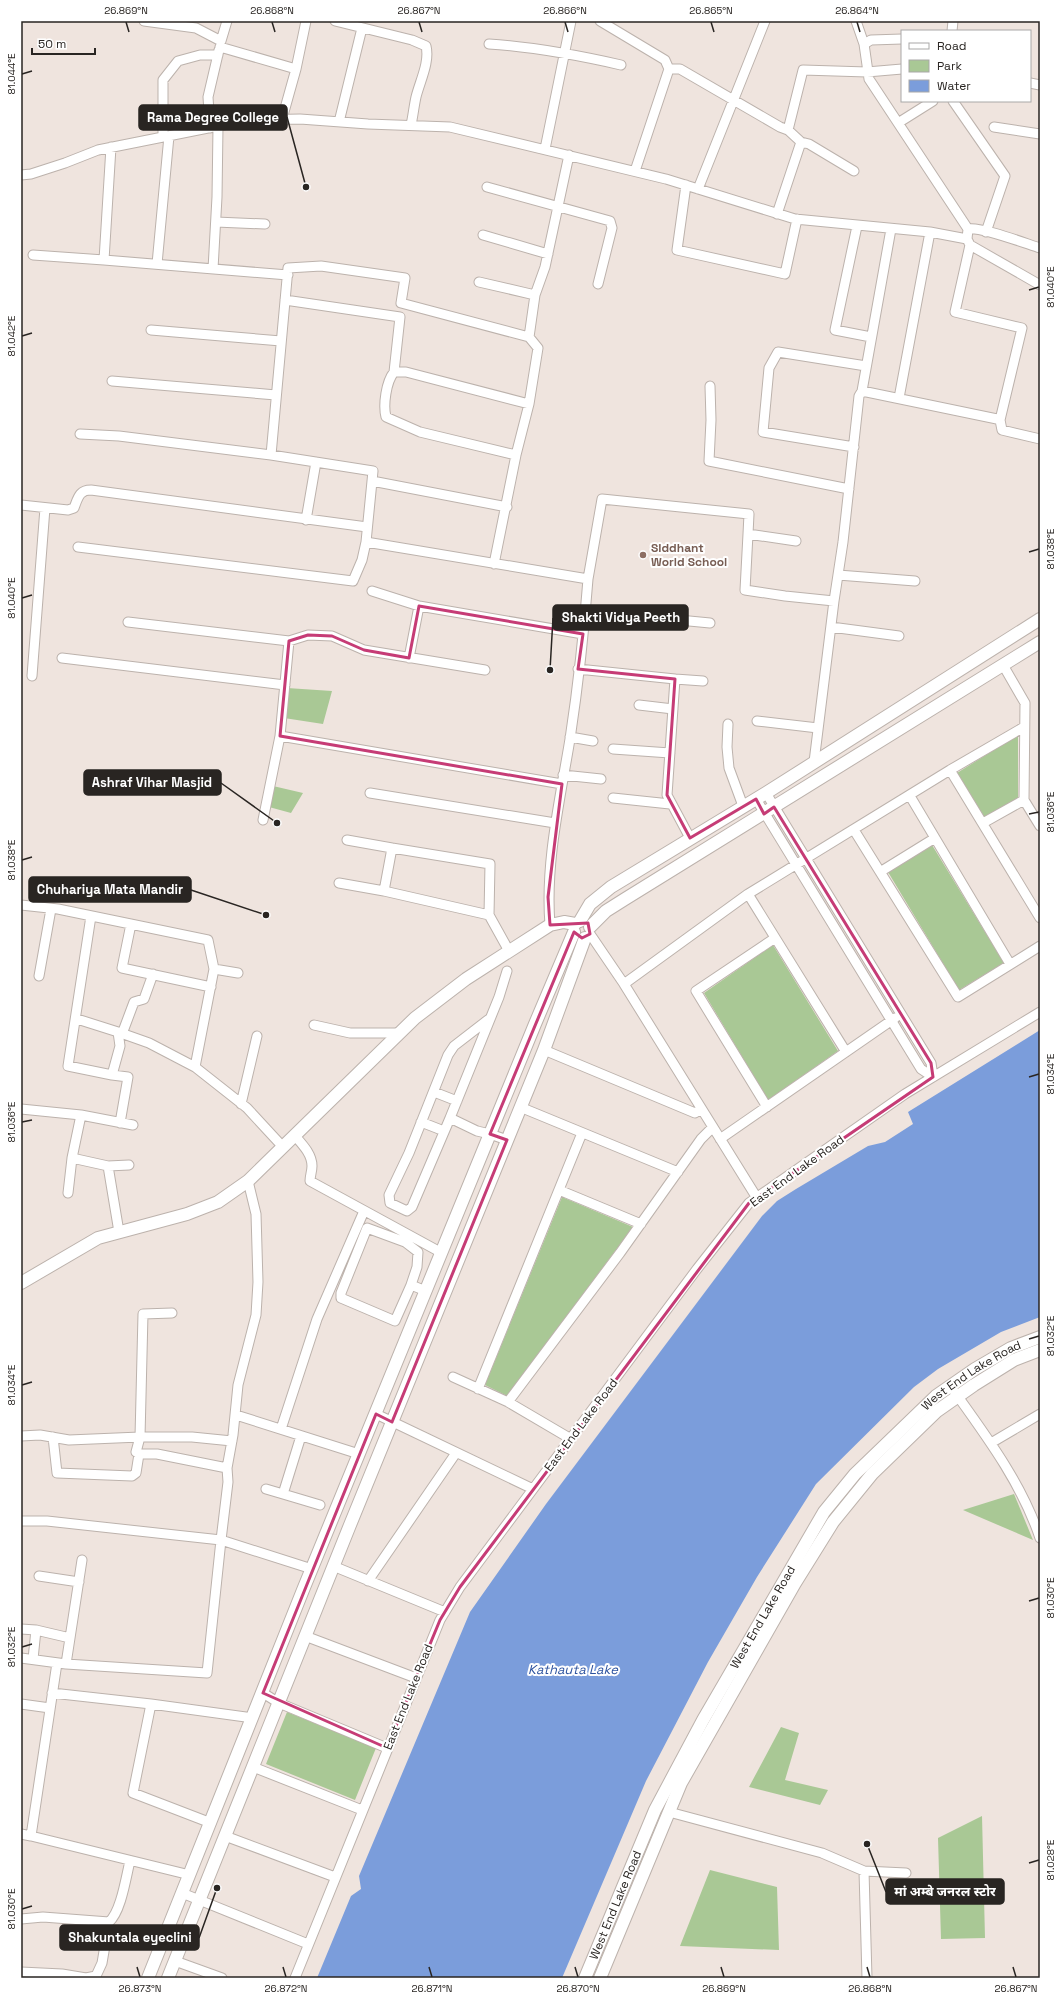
<svg xmlns="http://www.w3.org/2000/svg" width="1061" height="1999" viewBox="0 0 1061 1999" font-family="'Space Grotesk','Noto Sans Devanagari',sans-serif">
<style>
.green{fill:#a9c895}
.water{fill:#7b9ddb}
.lines{fill:none;stroke-linecap:round;stroke-linejoin:round}
.minor-casing{stroke:#bcb2ac;stroke-width:11}
.tertiary-casing{stroke:#bcb2ac;stroke-width:14}
.minor{stroke:#fff;stroke-width:9}
.tertiary{stroke:#fff;stroke-width:12}
.marked{fill:none;stroke:#c63c76;stroke-width:3;stroke-linejoin:round}
.ticks{fill:none;stroke:#292522;stroke-width:1.5}
.education-dot{fill:#8d6e63;stroke:#fff;stroke-width:1.5}
.labels{text-anchor:middle;dominant-baseline:central;stroke-width:4;stroke-linejoin:round;paint-order:stroke}
.education-label{font-size:12px;font-weight:bold;fill:#785e54;stroke:#fff;text-anchor:start}
.street-label{font-size:12px;fill:#292522;stroke:#fff}
.water-label{font-size:13px;font-style:italic;fill:#2d539f;stroke:#fff}
.leader{fill:none;stroke:#292522;stroke-width:1.5}
.callout-dot{fill:#292522;stroke:#fff;stroke-width:1.5}
.callout{fill:#292522;stroke:#292522;stroke-width:1.5}
.callout-label{font-size:13px;text-anchor:middle;font-weight:bold;fill:#fff}
.neatline{fill:none;stroke:#292522;stroke-width:1.5}
.ticks-label{font-size:10px;text-anchor:middle;fill:#292522}
</style>
<rect width="100%" height="100%" fill="#efe4de"/>
<path class="green" d="M287,688L332,691L323,724L284,718Z
M1018,735V798L985,818L957,773Z
M273,786L303,793L291,813L269,807Z
M932,845L1004,963L959,990L888,872Z
M773,945L838,1051L768,1100L704,993Z
M562,1197L633,1227L507,1396L485,1385Z
M1014,1494L1033,1540L963,1510Z
M287,1712L376,1748L355,1800L266,1764Z
M781,1727L799,1733L785,1780L828,1790L820,1805L749,1787Z
M982,1816L985,1938L941,1939L938,1838Z
M710,1870L777,1887L779,1950L680,1946Z"/>
<path class="water" d="M1040,1030V1317L1001,1332L938,1369L914,1387L816,1484L757,1577L708,1662L646,1781L562,1978H317L351,1896L361,1889L359,1876L470,1612L546,1504L762,1216L777,1201L796,1189L868,1146L885,1142L913,1124L908,1112Z"/>
<g class="lines">
<defs>
<path id="minor" d="M144,21L196,28L221,41L227,21
M335,21L412,40L426,46C430,62 420,81 416,97C414,106 413,116 411,125
M600,21L665,60L669,69L635,171
M856,21L864,44L869,79L968,229L967,239
M952,31L953,21
M489,44C535,47 577,55 621,65
M864,44L871,40L902,39
M220,47L296,69L282,119
M296,69L306,21
M669,69H680L780,127L788,130L801,142L809,144L854,171
M1030,83L1040,85
M953,101L1005,176L986,232
M339,122L362,28
M898,123L933,101
M994,127L1040,134
M210,128L208,97L219,50
M788,130L803,70L867,72L902,69
M163,137V80L178,61L200,55H218
M111,147L104,260L288,275
M545,149L571,21
M21,175L31,174L65,163L98,150L248,120L300,119L368,124L450,127L666,179L795,219L930,232
M686,185L677,250L785,274L797,219
M487,187L610,221L612,228L598,284
M698,189L765,21
M777,214L801,142
M216,222L265,224
M857,226L835,330L871,337
M968,229C980,226 1027,244 1040,248
M483,235L548,254
M33,255L104,260
M157,264L169,136
M213,269L217,197L218,127
M479,282L535,295
M285,300L400,317L394,372
M151,330L281,341
M529,337L535,295L545,267L569,155
M112,381L276,395
M710,386L711,420L709,461L849,489
M862,391L891,229
M899,398L930,232L967,239L969,243
M1000,420L1022,328L955,312L970,245L1040,285
M80,434L119,436L271,455
M854,447L763,432L769,368L778,352L866,366
M516,455L420,432L386,417C383,405 386,382 394,372H406L529,404
M372,481L507,507
M21,505L68,510L74,508C78,498 79,490 91,490L367,527
M306,520L316,462
M796,541L748,534L745,590L785,596L834,601L814,762
M78,547L353,581L362,560L366,542
M494,564L516,455L529,404L538,348L529,337L401,303L405,278L321,266L288,268L271,455L373,471L366,542L588,579C584,632 578,686 570,739C560,800 545,863 550,925
M838,575L915,581
M588,579L602,499L749,514L748,534
M372,591L419,606L583,634
M834,601L843,542L859,396L862,391L997,419L1000,420L1002,430L1040,439
M586,611L710,623
M128,622L289,641L308,635L332,636L364,650L485,670
M831,627L899,636
M289,641L280,736L562,784
M62,658L285,685
M409,658L419,606
M578,669L675,679
M32,676L45,508
M639,705L673,709
M757,721L818,728
M728,724L727,747L729,768L743,806
M570,737L593,741
M613,749L670,753
M950,770L1040,918
M563,775L601,779
M370,793L555,823
M766,793L931,1063L933,1077
M910,796L1010,964
M613,798L670,804
M756,799L921,1069L933,1077
M1024,800L1040,826
M263,820L280,736
M983,823L1024,800L1025,703L1003,665
M854,830L958,997L1040,946
M690,838L667,795L675,679L703,681
M347,840L392,848
M880,872L935,838
M339,883L384,891
M748,894L846,1052
M21,905L58,909L208,940L214,969
M489,915L490,864L392,848L384,891L489,915L509,951
M131,924L122,968L211,987
M590,934L624,984L757,1198
M238,973L214,969L195,1067L247,1108L283,1147
M39,976L51,909
M624,984L748,894L950,770L1024,727
M77,1019L118,1032L120,1046L112,1075L68,1066L91,916
M489,1019L454,1046L448,1055L409,1153L389,1195L390,1203L407,1211L412,1207L450,1118L477,1131L490,1134L507,1140
M314,1025L350,1033H399
M118,1032L149,1043L195,1067
M122,1034L134,1002L144,999L153,974
M544,1050L695,1113L701,1109
M112,1075L128,1077L120,1123
M434,1092L457,1101
M241,1104L257,1036
M520,1107L678,1172
M767,1107L696,991L775,938
M21,1109L81,1115L72,1158L108,1166L119,1232
M81,1115L133,1125
M450,1118L499,997L507,971
M421,1122L444,1131
M295,1136C302,1144 312,1154 312,1166C312,1171 310,1176 310,1181L442,1253
M720,1139L895,1018
M108,1166L129,1165
M559,1190L641,1224
M68,1193L72,1158
M411,1285L395,1321L341,1298V1293L367,1228L405,1242L418,1252L417,1267L411,1285L426,1291
M172,1313L143,1314L140,1437H192L232,1441
M453,1377L508,1402L571,1439
M478,1389L582,1133
M954,1391C987,1437 1022,1484 1040,1538
M508,1402L620,1253L701,1139L713,1127
M376,1414L533,1489
M236,1415L359,1454
M281,1429L317,1319L364,1211
M21,1436L40,1435L69,1440L140,1437L136,1452L139,1454H157L227,1468L228,1482L221,1540L312,1569
M301,1436L283,1494L320,1505
M53,1437L57,1473L132,1476L136,1473L139,1454
M991,1443L1040,1414
M227,1468L233,1435L238,1385L256,1315L258,1282L256,1214L248,1181
M266,1489L283,1494
M21,1521H47L221,1540L207,1673L66,1664
M333,1566L445,1612
M39,1576L79,1582
M368,1581L456,1453
M21,1629L36,1630L70,1638
M305,1636L416,1678
M21,1658L66,1664L82,1560
M33,1659L36,1630
M57,1663L31,1836L190,1875
M52,1693L151,1704L133,1793L211,1823
M263,1693L279,1703L387,1748
M21,1704L50,1708
M151,1704L253,1718
M253,1767L362,1810
M669,1812L822,1853L864,1871L906,1873
M21,1834L31,1836
M225,1836L335,1877
M864,1871L867,1978
M182,1893L308,1944
M21,1919L43,1917L109,1922C121,1912 126,1877 130,1861
M175,1961L222,1978
M21,1972L62,1974L86,1978L96,1976L102,1963L109,1922
M295,1978L440,1620L460,1587L697,1269L749,1203L905,1094L1040,1012"/>
<g id="tertiary">
<path d="M580,921L590,904L611,887L766,793L1040,619"/>
<path d="M590,927L606,911L625,899L1040,642"/>
<path d="M21,1283L98,1238L187,1214L218,1202L248,1181L415,1018L466,979L550,925L564,922L575,924"/>
<path d="M148,1978L303,1590L535,1024L574,932"/>
<path d="M168,1978L350,1525L544,1050L585,938"/>
<path id="s1" d="M585,1978L655,1810L703,1720L824,1512L855,1474L936,1396L975,1369L1011,1348L1040,1337"/>
<path d="M600,1978L681,1783L795,1583L833,1522L872,1474L937,1411L974,1385L1014,1360L1040,1350"/>
</g>
</defs>
<use href="#minor" class="minor-casing"/>
<use href="#tertiary" class="tertiary-casing"/>
<use href="#minor" class="minor"/>
<use href="#tertiary" class="tertiary"/>
</g>
<path class="marked" d="M419,606L583,634L578,669L675,679L667,795L690,838L756,799L764,814L774,807L931,1063L933,1077L749,1203L460,1587L440,1620L387,1748L263,1693L376,1414L392,1422L507,1140L490,1134L574,932L582,938L590,934L588,923L550,925L548,897L562,784L280,736L289,641L308,635L332,636L364,650L409,658Z"/>
<path class="ticks" d="M126,22L129,32M272,22L275,32M419,22L422,32M565,22L568,32M711,22L714,32M857,22L860,32M22,74L32,71M1029,290L1039,287M22,336L32,333M1029,552L1039,549M22,598L32,595M1029,814L1039,812M22,860L32,857M1029,1077L1039,1074M22,1122L32,1120M1029,1339L1039,1336M22,1385L32,1382M1029,1601L1039,1598M22,1647L32,1644M1029,1863L1039,1860M22,1909L32,1906M137,1967L140,1977M283,1967L286,1977M429,1967L432,1977M575,1967L578,1977M721,1967L724,1977M867,1967L870,1977M1013,1967L1016,1977"/>
<circle class="education-dot" cx="643" cy="555" r="4"/>
<g class="labels">
<g class="education-label">
<text x="651" y="548">Siddhant<tspan x="651" dy="14">World School</tspan></text>
</g>
<g class="street-label">
<text transform="translate(797 1171) rotate(-36)">East End Lake Road</text>
<text stroke="none"><textPath href="#s1" startOffset="727">West End Lake Road</textPath></text>
<text transform="translate(581 1425) rotate(-53)">East End Lake Road</text>
<text stroke="none"><textPath href="#s1" startOffset="403">West End Lake Road</textPath></text>
<text transform="translate(408 1697) rotate(-68)">East End Lake Road</text>
<text stroke="none"><textPath href="#s1" startOffset="79">West End Lake Road</textPath></text>
</g>
<g class="water-label">
<text x="573" y="1669">Kathauta Lake</text>
</g>
</g>
<path class="leader" d="M306 187L287 117M550 670L553 618M277 823L221 783M266 915L191 890M867 1844L886 1892M217 1888L199 1938"/>
<g class="callout-dot">
<circle cx="306" cy="187" r="4"/>
<circle cx="550" cy="670" r="4"/>
<circle cx="277" cy="823" r="4"/>
<circle cx="266" cy="915" r="4"/>
<circle cx="867" cy="1844" r="4"/>
<circle cx="217" cy="1888" r="4"/>
</g>
<g class="callout">
<rect x="139" y="105" width="148" height="25" rx="4"/>
<rect x="553" y="605" width="135" height="25" rx="4"/>
<rect x="84" y="770" width="137" height="25" rx="4"/>
<rect x="29" y="877" width="162" height="25" rx="4"/>
<rect x="886" y="1879" width="118" height="25" rx="4"/>
<rect x="60" y="1925" width="139" height="25" rx="4"/>
</g>
<g class="callout-label">
<text x="213" y="122">Rama Degree College</text>
<text x="621" y="622">Shakti Vidya Peeth</text>
<text x="152" y="787">Ashraf Vihar Masjid</text>
<text x="110" y="894">Chuhariya Mata Mandir</text>
<text x="945" y="1896">मां अम्बे जनरल स्टोर</text>
<text x="130" y="1942">Shakuntala eyeclini</text>
</g>
<rect width="1061" height="1999" fill="none" stroke="#ffffff" stroke-width="44"/>
<rect x="901" y="30" width="130" height="72" fill="#ffffff" stroke="#a9a8a7"/>
<rect x="909" y="43" width="20" height="6" fill="#ffffff" stroke="#a9a8a7"/>
<text x="937" y="50" font-size="12" fill="#292522">Road</text>
<rect x="909" y="60" width="20" height="12" fill="#a9c895" stroke="#a9a8a7"/>
<text x="937" y="70" font-size="12" fill="#292522">Park</text>
<rect x="909" y="80" width="20" height="12" fill="#7b9ddb" stroke="#a9a8a7"/>
<text x="937" y="90" font-size="12" fill="#292522">Water</text>
<path d="M32 48v6h63v-6" fill="none" stroke="#292522" stroke-width="2"/>
<text x="38" y="48" font-size="12" fill="#292522" stroke="#ffffff" stroke-width="3" paint-order="stroke">50 m</text>
<rect x="22" y="22" width="1017" height="1955" class="neatline"/>
<g class="ticks-label">
<text x="126" y="14">26.869°N</text>
<text x="272" y="14">26.868°N</text>
<text x="419" y="14">26.867°N</text>
<text x="565" y="14">26.866°N</text>
<text x="711" y="14">26.865°N</text>
<text x="857" y="14">26.864°N</text>
<text transform="translate(11 74) rotate(-90)" y="4">81.044°E</text>
<text transform="translate(1050 287) rotate(-90)" y="4">81.040°E</text>
<text transform="translate(11 336) rotate(-90)" y="4">81.042°E</text>
<text transform="translate(1050 549) rotate(-90)" y="4">81.038°E</text>
<text transform="translate(11 598) rotate(-90)" y="4">81.040°E</text>
<text transform="translate(1050 812) rotate(-90)" y="4">81.036°E</text>
<text transform="translate(11 860) rotate(-90)" y="4">81.038°E</text>
<text transform="translate(1050 1074) rotate(-90)" y="4">81.034°E</text>
<text transform="translate(11 1122) rotate(-90)" y="4">81.036°E</text>
<text transform="translate(1050 1336) rotate(-90)" y="4">81.032°E</text>
<text transform="translate(11 1385) rotate(-90)" y="4">81.034°E</text>
<text transform="translate(1050 1598) rotate(-90)" y="4">81.030°E</text>
<text transform="translate(11 1647) rotate(-90)" y="4">81.032°E</text>
<text transform="translate(1050 1860) rotate(-90)" y="4">81.028°E</text>
<text transform="translate(11 1909) rotate(-90)" y="4">81.030°E</text>
<text x="140" y="1992">26.873°N</text>
<text x="286" y="1992">26.872°N</text>
<text x="432" y="1992">26.871°N</text>
<text x="578" y="1992">26.870°N</text>
<text x="724" y="1992">26.869°N</text>
<text x="870" y="1992">26.868°N</text>
<text x="1016" y="1992">26.867°N</text>
</g>
</svg>
